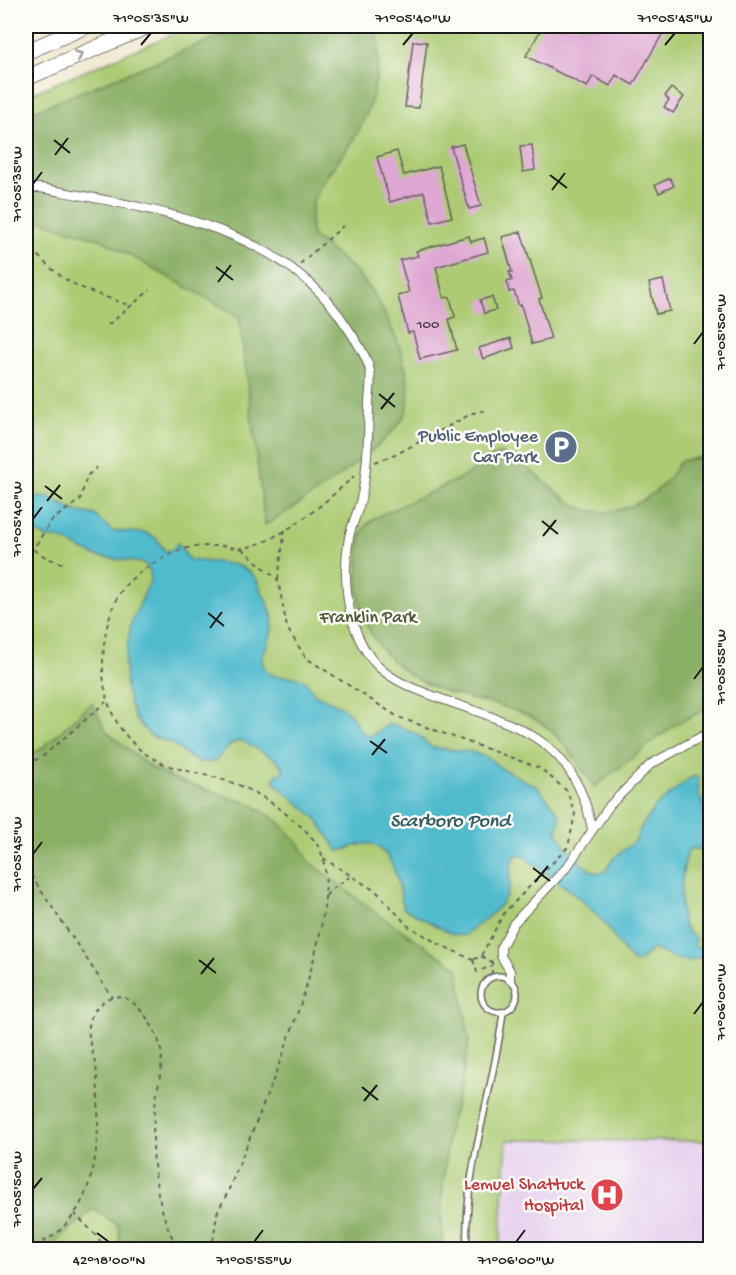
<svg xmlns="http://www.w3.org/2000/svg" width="736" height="1275" viewBox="0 0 736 1275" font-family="'Gochi Hand',sans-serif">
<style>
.built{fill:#e7d2ef}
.green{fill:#accb73;stroke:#647448;stroke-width:1.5}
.forest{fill:#89af65;stroke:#526640;stroke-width:1.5}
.water{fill:#51bbce;stroke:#366c75;stroke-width:1.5}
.building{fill:#dfa7d3}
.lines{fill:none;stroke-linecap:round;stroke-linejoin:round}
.service-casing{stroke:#67635b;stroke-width:8}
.pedestrian-casing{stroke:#67635b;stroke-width:10}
.secondary-casing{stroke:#67635b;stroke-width:17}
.path{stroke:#67635b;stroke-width:2;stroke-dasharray:4.5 4.5;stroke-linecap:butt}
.service{stroke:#fff;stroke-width:5}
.pedestrian{stroke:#fff;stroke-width:8}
.secondary{stroke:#fff;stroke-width:15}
.oneway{stroke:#999}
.ticks{fill:none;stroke:#1c1c1c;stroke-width:2}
.labels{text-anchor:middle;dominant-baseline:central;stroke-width:5;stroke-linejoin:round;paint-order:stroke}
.number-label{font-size:15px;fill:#4d3f4a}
.service-label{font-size:18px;fill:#4e5e75;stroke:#fdfcf7;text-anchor:end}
.park-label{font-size:18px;fill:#4e593a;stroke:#fdfcf7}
.health-label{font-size:18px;fill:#be3a42;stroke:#fdfcf7;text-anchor:end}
.water-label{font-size:20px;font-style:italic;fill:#315c63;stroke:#fdfcf7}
.neatline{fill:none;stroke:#1c1c1c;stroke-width:2}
.ticks-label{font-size:15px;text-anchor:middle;fill:#1c1c1c}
</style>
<rect width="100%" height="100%" fill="#fdfcf7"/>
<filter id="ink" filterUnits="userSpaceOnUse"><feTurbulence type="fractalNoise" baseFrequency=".0167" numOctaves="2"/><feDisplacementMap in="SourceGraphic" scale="12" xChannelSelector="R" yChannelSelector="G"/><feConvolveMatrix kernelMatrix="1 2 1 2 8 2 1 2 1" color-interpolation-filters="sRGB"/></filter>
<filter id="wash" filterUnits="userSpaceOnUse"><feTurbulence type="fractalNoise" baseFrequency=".008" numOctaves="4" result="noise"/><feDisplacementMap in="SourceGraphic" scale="24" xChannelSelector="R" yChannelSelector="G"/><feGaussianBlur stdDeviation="1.35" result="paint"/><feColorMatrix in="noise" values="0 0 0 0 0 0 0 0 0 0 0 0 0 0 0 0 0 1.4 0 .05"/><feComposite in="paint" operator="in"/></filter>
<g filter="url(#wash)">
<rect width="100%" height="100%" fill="#f1e8cf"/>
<path class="built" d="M507,1140L710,1141V1249L500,1250Z"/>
<path class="green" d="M192,26H710V1141L507,1140L500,1249H26V96Z"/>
<path class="forest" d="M245,26H376C382,57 376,97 361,126C341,167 303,186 312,236C327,248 345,260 358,274C384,302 418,373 406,412C398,439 293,510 265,525L239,316L102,240L26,216V114Z
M500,453C548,468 567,528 625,508C651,499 667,484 680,461L710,456V707L676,724L594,787C579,765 562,735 538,721C509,704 475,702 444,691C393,673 356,633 358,577C359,563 357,540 365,527C370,520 384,513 392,510C416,498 442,488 466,475C478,469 487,459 500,453Z
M92,703L107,732L150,767L174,779L253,805L278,821L300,845L309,861L373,911L458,968L469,1041L461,1088L448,1131L441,1211L444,1249H121L118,1225L93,1209L49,1249H26V757L41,749Z"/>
<path class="water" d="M35,497L49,498L78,512L93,514L113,531L146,533L156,538L165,551L172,550L178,543L189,560C210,563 240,559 255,577C259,582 260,589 263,594C270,607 275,619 271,634C269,645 257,657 265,669C279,687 301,663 314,694L342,707L351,715L363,734L371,736L388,725H396L418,735L431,747L471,752L489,758L499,767L538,787L558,812L560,819L557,832C565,846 587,878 605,872L613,859L636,840L640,829L656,806L689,779L695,776L698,778L699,797C707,806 710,834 709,845L702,849H689C682,866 678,906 683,924C685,930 690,934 695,938L694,946L703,949L706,954C684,968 673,956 652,949L639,962H633C618,947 611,928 596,914C574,891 547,874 522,855H516C507,867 513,878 508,892C501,910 479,923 464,936L452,934L403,908C400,888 394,849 370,844C360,842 348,850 338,851L316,818L277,785L274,780L276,775L283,772V768L277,760L241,740L231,744L214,762H199L191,758L171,743L151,736L135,719L126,691L125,663L131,624L151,579L150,571L144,563L96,556L58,538H46L26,526V508Z"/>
<g id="blocks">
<path class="building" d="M543,26H667L633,85L616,75L610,86L593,76L587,87L526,56Z
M413,41L427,42L419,108L405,107Z
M671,88L684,97L673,113L664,107L669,100L665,96Z
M463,144L481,206L469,209L451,147Z
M532,145L535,170L523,172L520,146Z
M397,151L404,175L439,166L452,217L432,222L424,192L390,202L377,157Z
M670,178L674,186L659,193L655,185Z
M521,232L542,298L539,299L551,339L532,344L521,305L519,306L514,291L509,292L507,282L512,280L509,272H512L502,237Z
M469,236L471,242L484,238L488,252L436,267L444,298L450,297L455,317L449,319L457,350L420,359L413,332L408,333L398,296L409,292L400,260L418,256L416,251Z
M663,280L670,311L656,314L649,283Z
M492,297L496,310L484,313L480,300Z
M511,338L514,348L483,359L479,348Z"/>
</g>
</g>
<g filter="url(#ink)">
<use href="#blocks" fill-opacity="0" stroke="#67635b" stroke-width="1.5"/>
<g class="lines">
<defs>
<path id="service" d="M481 994a18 18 0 1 1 36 0a18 18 0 1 1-36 0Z
M467,1250C463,1169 494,1092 503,1012"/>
<path id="pedestrian" d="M26,188H40C148,208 283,225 347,327C355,339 367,356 370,371C372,381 369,395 369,405C368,437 368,468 361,499C358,512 352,524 349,537C342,576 346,624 370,657C382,674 404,685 423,692C503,724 573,728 592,829
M510,980V971L501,956V947L514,923L567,867L610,805L651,764L710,732"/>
<path id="secondary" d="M26,52L86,26
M26,78L148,26"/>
</defs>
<use href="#service" class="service-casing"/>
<use href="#pedestrian" class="pedestrian-casing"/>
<use href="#secondary" class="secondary-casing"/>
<path class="path" d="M161,28L167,26
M26,242C61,284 79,288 129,305
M300,264L343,226
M108,325L150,290
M375,462L395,455L473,413L488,410
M242,549L278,580L287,628L306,658L398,717L540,768L567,791L575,814L568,847L504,913L481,956L473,960
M34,550L47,558L67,565
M26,560L52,520L80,500L87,476L97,467
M278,579L285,529
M26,764L42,757L106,702
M323,858L377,892L408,926L439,944L473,960
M26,868L112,997
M326,896L330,890L351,876
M481,956L492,962
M473,960L477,972L491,966
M492,961V978
M74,1213L98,1237L104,1250
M26,1249C100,1226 101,1139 97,1075C96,1059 87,1042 89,1026C90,1015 97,1006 105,1000C131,983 158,1030 161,1050C163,1060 161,1072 159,1082C148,1133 151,1204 179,1250
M212,1250L217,1213L228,1192C256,1118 347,924 321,852C316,839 302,827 291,818C273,803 253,789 230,782C208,774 183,772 162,763C122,745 102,706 103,665C103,640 108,608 124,587C136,572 165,555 184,549C194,546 208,546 219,546C227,545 237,550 244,548C283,540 326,502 354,476"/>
<use href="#service" class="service"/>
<use href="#pedestrian" class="pedestrian"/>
<use href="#secondary" class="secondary"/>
</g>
<defs><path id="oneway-chevron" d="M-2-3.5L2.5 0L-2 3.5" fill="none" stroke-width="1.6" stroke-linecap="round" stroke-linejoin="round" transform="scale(1.5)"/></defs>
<use class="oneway" href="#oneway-chevron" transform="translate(79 55) rotate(-23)"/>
</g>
<path class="ticks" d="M141,45L151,33M403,45L413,33M665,45L675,33M54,140L70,153M55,155L68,138M550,175L567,188M33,184L42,172M552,190L565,173M216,267L233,280M218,282L231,265M694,344L703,332M379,394L395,407M381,409L394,393M45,486L62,499M47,501L60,485M33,519L42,507M542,521L558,534M543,536L556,520M208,613L224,626M210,628L222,612M694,679L703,667M370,741L387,753M372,755L385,739M33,854L42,842M533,868L550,881M535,882L548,866M199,960L216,973M201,974L214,958M694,1014L703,1002M362,1087L378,1100M364,1101L377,1085M33,1189L42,1178M97,1233L109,1242M254,1242L263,1230M516,1242L525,1230"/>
<defs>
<symbol id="parking-disc" viewBox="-11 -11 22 22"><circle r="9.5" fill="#5c6f8a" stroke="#fdfcf7"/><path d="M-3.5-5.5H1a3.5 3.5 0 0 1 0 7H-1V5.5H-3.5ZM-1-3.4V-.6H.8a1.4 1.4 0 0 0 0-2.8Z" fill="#fff"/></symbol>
<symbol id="hospital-disc" viewBox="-11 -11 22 22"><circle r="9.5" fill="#e0444e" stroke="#fdfcf7"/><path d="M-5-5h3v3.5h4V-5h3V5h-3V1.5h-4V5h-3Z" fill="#fff"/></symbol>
</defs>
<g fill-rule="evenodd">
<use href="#parking-disc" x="542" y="428" width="38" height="38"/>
<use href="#hospital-disc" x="588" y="1176" width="38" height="38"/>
</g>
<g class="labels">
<g class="number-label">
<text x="428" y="325">100</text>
</g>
<g class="service-label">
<text x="538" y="437">Public Employee<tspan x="538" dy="21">Car Park</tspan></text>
</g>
<g class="park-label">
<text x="368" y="618">Franklin Park</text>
</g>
<g class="health-label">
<text x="584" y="1185">Lemuel Shattuck<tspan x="584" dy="21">Hospital</tspan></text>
</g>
<g class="water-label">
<text x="450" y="822">Scarboro Pond</text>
</g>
</g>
<rect width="736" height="1275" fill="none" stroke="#fdfcf7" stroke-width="66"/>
<rect x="33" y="33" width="670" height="1209" class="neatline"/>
<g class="ticks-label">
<text x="151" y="22">71°05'35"W</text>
<text x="413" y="22">71°05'40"W</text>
<text x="675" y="22">71°05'45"W</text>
<text transform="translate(16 184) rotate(-90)" y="5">71°05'35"W</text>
<text transform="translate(720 332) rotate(-90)" y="5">71°05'50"W</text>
<text transform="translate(16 519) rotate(-90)" y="5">71°05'40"W</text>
<text transform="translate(720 667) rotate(-90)" y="5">71°05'55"W</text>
<text transform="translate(16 854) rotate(-90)" y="5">71°05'45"W</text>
<text transform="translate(720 1002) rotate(-90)" y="5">71°06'00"W</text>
<text transform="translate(16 1189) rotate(-90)" y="5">71°05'50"W</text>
<text x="109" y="1264">42°18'00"N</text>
<text x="254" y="1264">71°05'55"W</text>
<text x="516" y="1264">71°06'00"W</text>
</g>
</svg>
